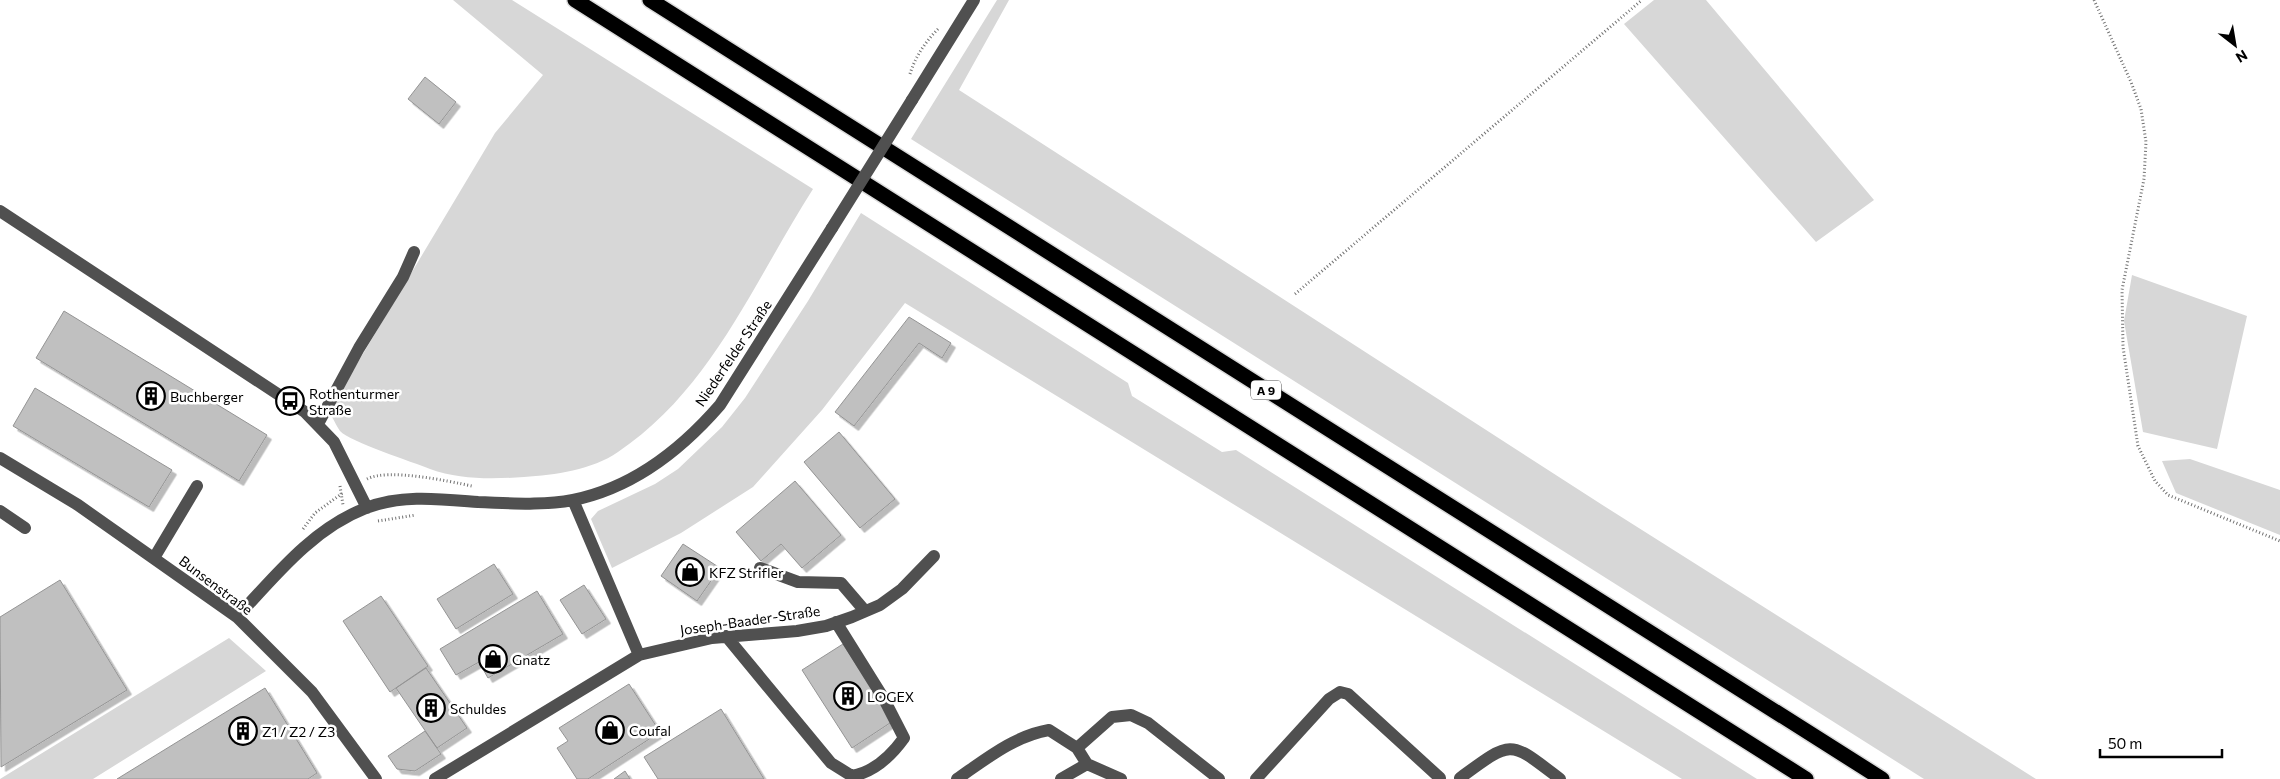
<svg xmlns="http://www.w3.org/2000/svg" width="2280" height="779" viewBox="0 0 2280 779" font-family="Commissioner,sans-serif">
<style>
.green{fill:#d7d7d7}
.building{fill:#c0c0c0;stroke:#949494;filter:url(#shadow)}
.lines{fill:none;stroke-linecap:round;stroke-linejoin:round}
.highway-casing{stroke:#dbdbdb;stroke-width:18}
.path{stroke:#727272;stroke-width:3;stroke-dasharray:1 2.5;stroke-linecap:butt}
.minor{stroke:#505050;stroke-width:12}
.highway{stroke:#000;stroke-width:15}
.minor-bridge{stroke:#505050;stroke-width:12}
.labels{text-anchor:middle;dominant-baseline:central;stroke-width:5;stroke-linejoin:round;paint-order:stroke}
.shield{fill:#fff;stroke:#4c4c4c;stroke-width:1}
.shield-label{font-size:12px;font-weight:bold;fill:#000}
.street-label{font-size:14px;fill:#000;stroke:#fff}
.poi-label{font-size:14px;fill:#000;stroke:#fff;text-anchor:start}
</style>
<defs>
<filter id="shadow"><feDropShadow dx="4.5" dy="4.5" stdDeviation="0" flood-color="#0004"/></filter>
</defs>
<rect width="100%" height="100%" fill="#fff"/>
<path class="green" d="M453,0H512L813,189C754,281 712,389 618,452C592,470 555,475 524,477C493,479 460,480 430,469C413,462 350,442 340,431C337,427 335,422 332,417L336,399L495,133L543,75Z
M997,0H1009L959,90L1604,506L2036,779H1924L911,139Z
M1654,0H1706L1874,200L1816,242L1624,24Z
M861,213L1128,383L1132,396L1222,452L1236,450L1757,779H1682L905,303L822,410L753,487L681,533L612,568L591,519L598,511L655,484L678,469L722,427L745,398L808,301Z
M2132,275L2247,316L2217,449L2143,432L2124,321Z
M2190,459L2280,490V535L2176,493L2162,461Z
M229,638L266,671L93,779H0Z"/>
<path class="building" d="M425,77L456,102L439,124L408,99Z
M64,311L267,435L239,481L36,358Z
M909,317L951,343L942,358L919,343L854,426L835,412Z
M35,388L172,470L149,507L13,426Z
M839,432L895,499L860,528L804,462Z
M795,481L841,535L802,568L781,544L761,561L736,532Z
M683,544L720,568L697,601L661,576Z
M494,564L513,594L456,629L437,599Z
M60,580L127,690L1,767L0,617Z
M584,585L606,619L582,634L560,600Z
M537,591L563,634L488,678L479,662L456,675L440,649Z
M381,596L428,666L390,692L343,621Z
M843,644L893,721L852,748L802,670Z
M426,668L467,728L437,748L396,688Z
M629,684L660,732L588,779H577L557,748L568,741L559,728Z
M265,688L317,773L308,779H117Z
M721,709L764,779H658L644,757Z
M425,731L441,754L415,771L397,769L388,756Z
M625,771L630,779H614Z"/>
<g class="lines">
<defs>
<path id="highway" d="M575,0L1806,779
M650,0L1882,779"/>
</defs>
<use href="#highway" class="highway-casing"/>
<path class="path" d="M2094,0L2131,82L2141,109L2146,142L2144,179L2122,290L2123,347L2138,446L2155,481L2168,495L2280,541
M910,74C915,57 926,41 938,29
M1295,294L1642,0
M367,479C388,468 448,481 472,486
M340,486L343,505
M378,521L416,515
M303,529L315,513L344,492"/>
<path class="minor" d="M912,100L974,0
M0,211L305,412L334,442L367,508
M318,424L359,348L403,277L414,252
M0,458L78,505L237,617L312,692L376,779
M573,500L639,655
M0,511L25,528
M154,558L197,486
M760,568L798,582L841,583L865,611
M237,617C275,576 312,529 366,508C402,494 441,499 478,502C509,503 542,506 573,500C632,488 681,450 720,405L832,228
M726,636L831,763L852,776C874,772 891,756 904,738L884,699L836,622
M1077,748L1112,717L1131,715L1148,723L1219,779
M1460,778C1513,739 1509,740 1560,779
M435,779L639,655L712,638L797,631L826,626L852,617L880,605L902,589L934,556
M957,779C986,759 1014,736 1049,730L1077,748L1087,764
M1061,779L1087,764L1121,779
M1256,779L1329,699L1340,692L1348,694L1440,778"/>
<use href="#highway" class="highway"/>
<path class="minor-bridge" d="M832,228L912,100"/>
</g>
<defs>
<symbol id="building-ring" viewBox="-11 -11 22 22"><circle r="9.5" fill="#fff" stroke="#000" stroke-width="1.5"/><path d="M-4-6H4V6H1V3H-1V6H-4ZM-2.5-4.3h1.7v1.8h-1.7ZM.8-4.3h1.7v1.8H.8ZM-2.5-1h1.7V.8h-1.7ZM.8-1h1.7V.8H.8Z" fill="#000"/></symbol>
<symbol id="bus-ring" viewBox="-11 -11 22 22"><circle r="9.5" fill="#fff" stroke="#000" stroke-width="1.5"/><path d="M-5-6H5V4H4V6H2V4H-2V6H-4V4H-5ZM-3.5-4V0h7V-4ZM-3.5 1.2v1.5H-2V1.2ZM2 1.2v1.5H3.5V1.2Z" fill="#000"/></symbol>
<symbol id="shop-ring" viewBox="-11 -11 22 22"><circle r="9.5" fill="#fff" stroke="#000" stroke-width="1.5"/><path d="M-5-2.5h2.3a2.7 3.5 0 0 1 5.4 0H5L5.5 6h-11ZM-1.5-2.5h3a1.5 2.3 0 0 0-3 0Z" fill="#000"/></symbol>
</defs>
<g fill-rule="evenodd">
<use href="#building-ring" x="135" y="380" width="32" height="32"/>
<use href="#bus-ring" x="274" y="385" width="32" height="32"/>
<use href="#shop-ring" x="674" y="556" width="32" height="32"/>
<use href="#shop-ring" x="477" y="643" width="32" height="32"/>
<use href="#building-ring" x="832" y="680" width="32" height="32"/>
<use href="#building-ring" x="415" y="692" width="32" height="32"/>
<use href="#shop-ring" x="594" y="714" width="32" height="32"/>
<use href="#building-ring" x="227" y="715" width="32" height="32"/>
</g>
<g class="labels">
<rect class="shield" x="1251" y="380.5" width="30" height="19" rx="4"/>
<g class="shield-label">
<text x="1266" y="390">A 9</text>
</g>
<g class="street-label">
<text transform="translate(733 353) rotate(-56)">Niederfelder Straße</text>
<text transform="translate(216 585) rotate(37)">Bunsenstraße</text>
<text transform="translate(750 620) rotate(-8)">Joseph-Baader-Straße</text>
</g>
<g class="poi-label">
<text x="309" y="393">Rothenturmer<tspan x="309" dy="16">Straße</tspan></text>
<text x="170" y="396">Buchberger</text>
<text x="709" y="572">KFZ Strifler</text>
<text x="512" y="659">Gnatz</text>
<text x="867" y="696">LOGEX</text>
<text x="450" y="708">Schuldes</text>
<text x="629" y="730">Coufal</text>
<text x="262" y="731">Z1 / Z2 / Z3</text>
</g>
</g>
<g transform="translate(2235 45) rotate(149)" stroke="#ffffff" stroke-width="4" paint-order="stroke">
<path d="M0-4L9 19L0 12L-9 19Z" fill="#000000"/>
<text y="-8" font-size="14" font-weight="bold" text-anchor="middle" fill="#000000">N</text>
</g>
<path d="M2100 749v8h122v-8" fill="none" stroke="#000000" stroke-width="2.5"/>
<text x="2108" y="749" font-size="15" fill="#000000" stroke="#ffffff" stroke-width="4" paint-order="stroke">50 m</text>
</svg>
